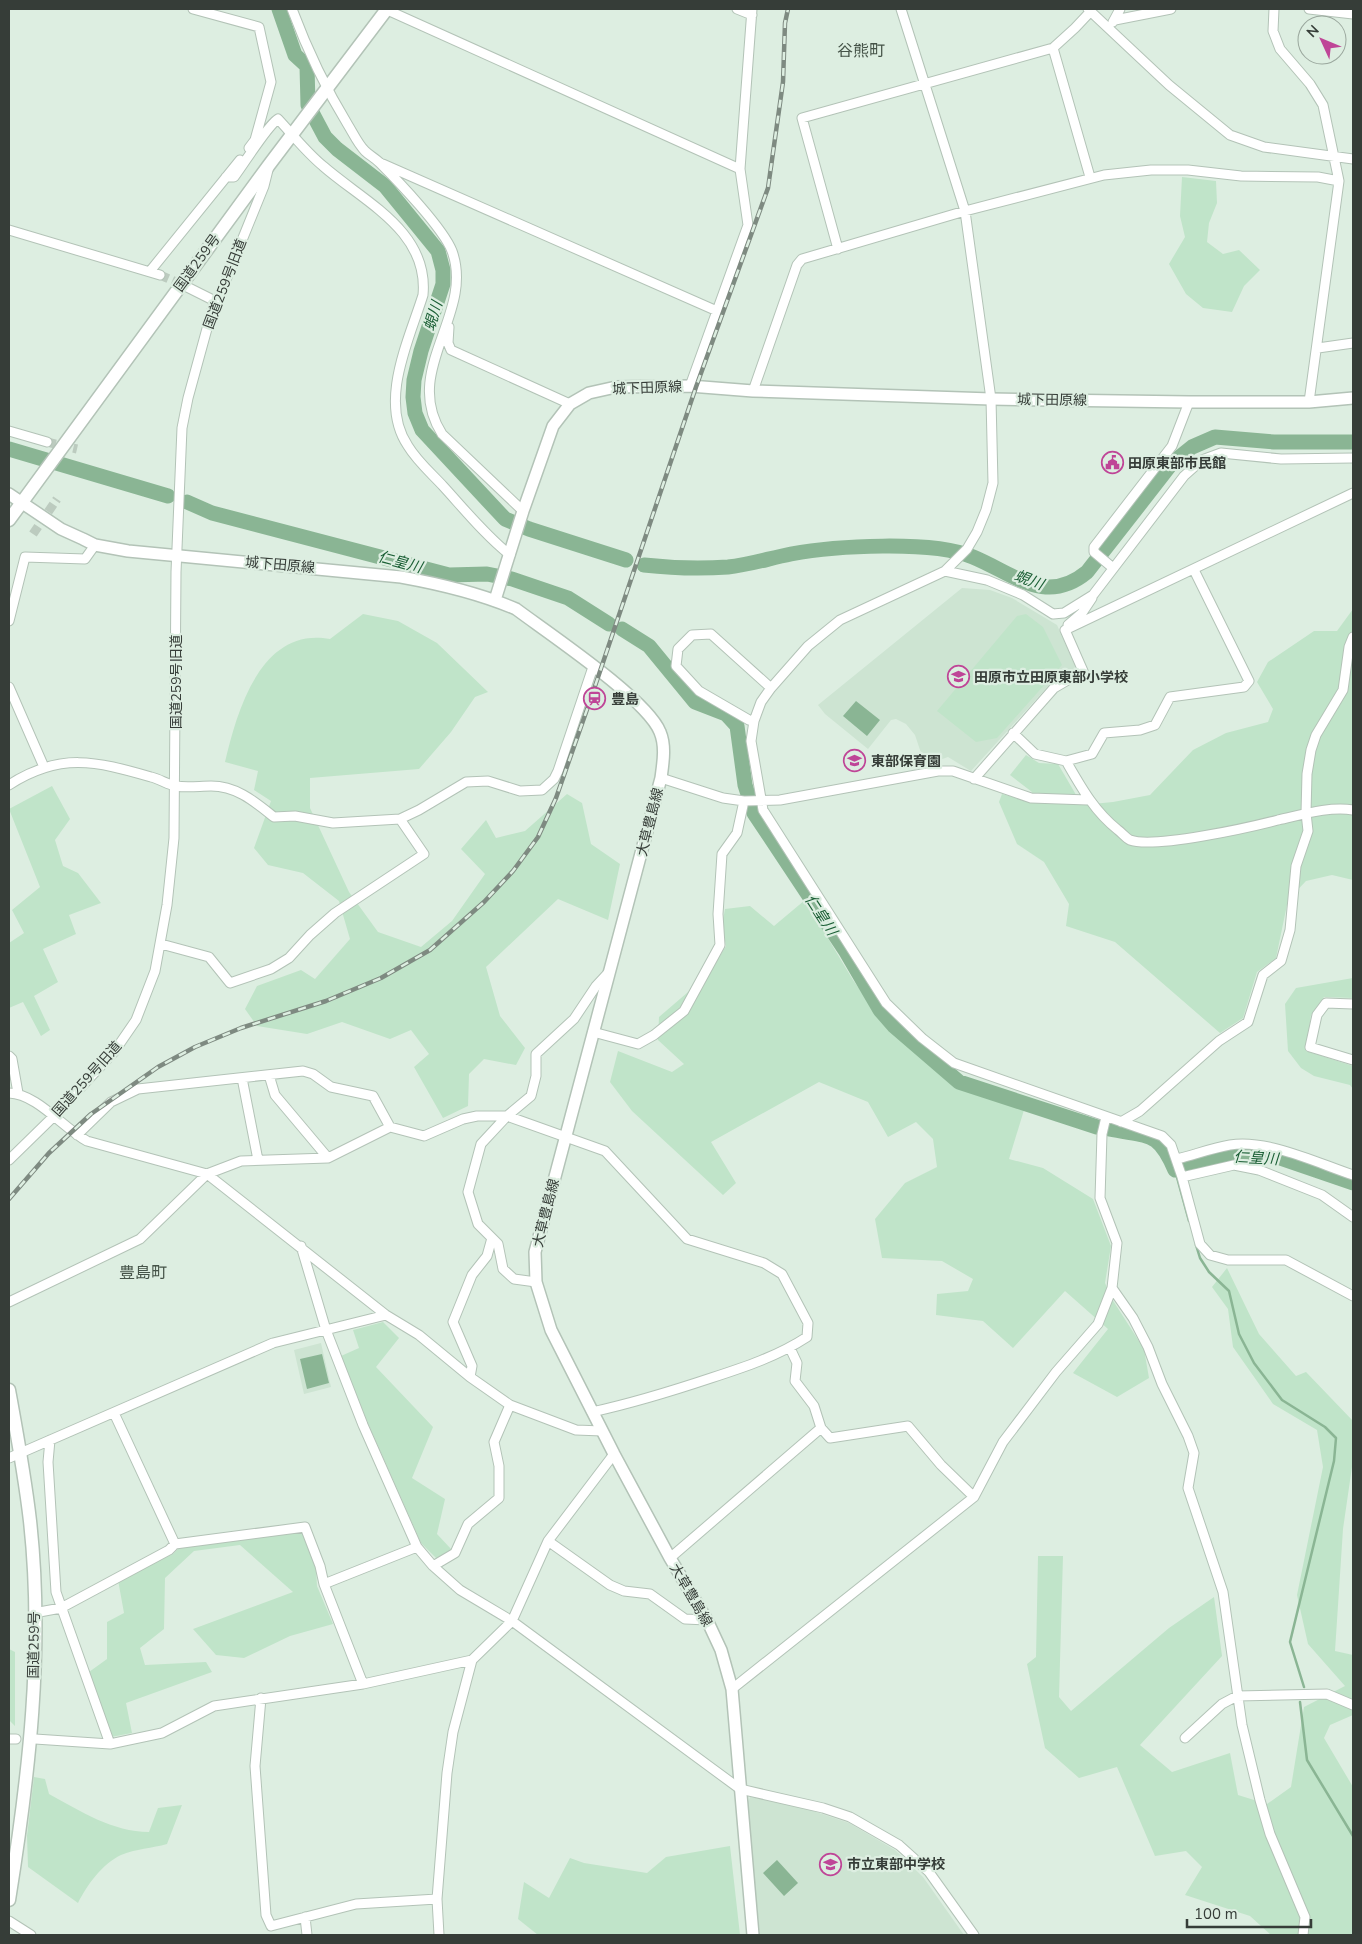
<svg xmlns="http://www.w3.org/2000/svg" width="1362" height="1944" viewBox="0 0 1362 1944" font-family="'Nunito Sans','Noto Sans JP',sans-serif">
<style>
.built{fill:#cde4d2}
.green{fill:#c0e4c9}
.water{fill:#8ab594}
.lines{fill:none;stroke-linecap:round;stroke-linejoin:round}
.stream{stroke:#8ab594;stroke-width:2.5}
.river{stroke:#8ab594;stroke-width:15}
.minor-tunnel{stroke:#bccbbf;stroke-width:9;stroke-dasharray:9 4.5;stroke-linecap:butt}
.minor-casing{stroke:#b3c3b7;stroke-width:11}
.major-casing{stroke:#b3c3b7;stroke-width:14}
.highway-casing{stroke:#b3c3b7;stroke-width:15}
.minor{stroke:#fff;stroke-width:9}
.major{stroke:#fff;stroke-width:11}
.highway{stroke:#fff;stroke-width:12}
.rail-casing{stroke:#7e8a81;stroke-width:4.5}
.rail{stroke:#ddeee1;stroke-width:2.5;stroke-dasharray:8;stroke-linecap:butt}
.labels{text-anchor:middle;dominant-baseline:central;stroke-width:4.5;stroke-linejoin:round;paint-order:stroke}
.street-label{font-size:14px;fill:#363d38;stroke:#ddeee1}
.poi-label{font-size:14px;font-weight:bold;fill:#363d38;stroke:#ddeee1;text-anchor:start}
.water-label{font-size:15px;font-style:italic;fill:#1b5f35;stroke:#ddeee1}
.quarter-label{font-size:16px;fill:#455348;stroke:#ddeee1}
</style>
<rect width="100%" height="100%" fill="#ddeee1"/>
<path class="built" d="M962,588L990,590L1012,598L1057,625L1075,666L1074,670L1049,685L971,771L948,757L925,765L915,735L906,724L896,719L891,720L868,749L825,714L818,705Z
M321,1343L331,1387L304,1394L294,1350Z
M750,1797L795,1805L849,1823L895,1850L923,1877L964,1935H760L747,1805Z"/>
<path class="green" d="M1182,177L1216,181L1217,203L1209,223L1207,242L1223,254L1239,250L1260,270L1244,286L1232,312L1203,308L1186,294L1169,264L1185,237L1180,216Z
M1353,609V880L1332,875L1306,881L1288,900L1276,958L1257,972L1243,1018L1220,1033L1115,942L1066,926L1069,904L1044,862L1017,844L999,802L1002,794L1035,803L1032,792L1010,775L1026,755L1039,763L1058,764L1082,805L1113,802L1150,795L1193,750L1226,733L1268,722L1273,709L1257,682L1268,662L1314,631H1337Z
M363,614L398,621L437,643L488,692L475,697L451,732L419,769L310,778V808L349,892L378,932L421,947L452,921L485,874L461,849L486,820L496,838L525,831L567,794L582,803L591,844L620,864L608,920L558,899L486,967L500,1016L525,1048L516,1065L484,1059L469,1074L468,1106L443,1118L414,1067L429,1054L411,1030L390,1039L342,1022L307,1034L257,1026L245,1009L257,986L301,970L315,979L350,939L339,901L303,873L268,865L254,848L271,801L254,790L258,771L225,762C237,711 261,626 330,639Z
M1026,614L1043,627L1062,665L997,738L976,742L937,711L1017,616Z
M52,786L70,819L55,840L63,866L78,873L101,903L69,915L76,934L43,949L58,982L34,996L50,1030L41,1036L23,1002L9,1008V943L24,933L12,910L40,887L9,809Z
M805,900L853,980L889,1030L956,1086L1024,1110L1009,1159L1043,1168L1093,1199L1111,1246L1105,1283L1112,1299L1144,1349L1149,1378L1117,1397L1073,1373L1108,1329L1065,1291L1013,1348L983,1321L936,1315L937,1294L968,1291L973,1279L942,1261L882,1258L875,1219L905,1183L937,1167L933,1139L916,1122L888,1137L868,1102L819,1082L711,1142L736,1183L723,1195L632,1111L610,1082L618,1051L672,1072L684,1064L658,1040L659,1017L709,974L726,946L722,925L725,909L750,906L774,926Z
M1353,978V998L1324,997L1311,1015L1306,1051L1353,1066V1089L1350,1085L1314,1076L1301,1068L1288,1051L1285,1004L1296,988Z
M1227,1268L1259,1334L1296,1376L1306,1372L1353,1421V1460L1343,1529L1335,1651L1353,1655V1715L1330,1725L1324,1738L1353,1787V1935H1271L1250,1916L1185,1895L1202,1867L1186,1851L1155,1856L1117,1767L1079,1778L1045,1748L1027,1664L1036,1657L1038,1556H1063L1059,1697L1071,1711L1169,1628L1214,1597L1222,1656L1140,1745L1172,1772L1230,1753L1238,1795L1267,1804L1291,1787L1304,1707L1345,1686L1308,1644L1297,1595L1323,1467L1317,1430L1273,1404L1233,1347L1228,1309L1212,1287Z
M383,1322L399,1338L376,1367L433,1427L412,1478L445,1499L437,1534L452,1550L437,1559L421,1543L367,1421L341,1356L359,1348L353,1330Z
M302,1532L316,1568L317,1586L333,1624L290,1636L244,1658L216,1655L193,1629L293,1592L240,1545L194,1551L165,1578L164,1629L140,1648L145,1665L206,1662L212,1672L126,1703L132,1733L111,1737L89,1672L107,1659V1622L124,1613L118,1580L173,1554L180,1547Z
M9,1649L15,1652V1726L9,1720Z
M34,1777L45,1779L49,1794C80,1811 113,1832 149,1832L158,1808L182,1805L167,1844C153,1848 135,1849 121,1855C102,1864 87,1885 78,1903L28,1867L27,1836Z
M730,1846L740,1935H538L518,1919L524,1882L549,1898L570,1858L584,1863L647,1873L666,1857Z"/>
<path class="water" d="M856,701L880,720L867,736L843,716Z
M322,1354L329,1383L307,1389L300,1359Z
M777,1860L798,1883L784,1896L763,1873Z"/>
<g class="lines">
<path class="stream" d="M1175,1170L1189,1221
M1196,1245L1200,1258L1209,1272L1229,1291L1239,1334L1254,1363L1282,1400L1325,1427L1336,1438L1334,1461L1290,1642L1304,1687
M1300,1702L1307,1760L1353,1836"/>
<path class="river" d="M279,9L295,55L307,66L308,105L325,137L337,149L385,186L438,251L443,270V284L421,351L414,380L413,397L415,413L422,430L505,519L529,529L626,560
M9,449L168,496
M187,502L212,513L449,575L487,574L512,579L568,598L609,624
M644,565C671,568 700,569 728,567C749,565 770,558 791,554C834,546 932,540 973,557C1014,574 1046,606 1087,572L1172,463L1192,447L1215,437L1274,442H1353
M622,629L649,646L695,702L726,714L737,726L745,785L754,813L845,950L880,1010L894,1026L959,1082L1097,1127
M1109,1129C1149,1137 1158,1130 1175,1170
M1186,1166L1237,1154L1277,1157L1353,1183"/>
<path class="minor-tunnel" d="M160,275L183,285
M47,442L77,449
M33,534L57,499"/>
<defs>
<path id="minor" d="M193,9L259,27L271,82L255,140L249,148
M292,9C307,49 326,89 348,125C353,133 358,144 365,151C369,155 375,158 380,163C398,181 443,228 452,251C475,314 401,370 442,434L523,511
M385,9L740,169
M737,9L752,15
M901,9L965,211L991,399L993,483L986,510L977,532L967,549L945,571L840,620L808,646L771,688L761,702L754,721L751,741L763,810L886,1003L922,1038L954,1063L1162,1136L1171,1145L1182,1177L1234,1165L1259,1170L1322,1195L1353,1217
M1088,9L1169,85L1230,135L1264,147L1353,159
M1274,9L1273,31L1280,49L1310,84L1323,105L1339,181L1309,402
M1309,9L1353,14
M1115,20L1171,9
M1113,22L1120,9
M1053,48L1090,177
M383,164L717,311
M226,177H234C244,164 267,126 278,119C293,135 306,152 323,166C364,202 429,231 423,295C409,340 378,402 408,446C417,461 431,473 443,486C464,509 485,535 510,555
M9,230L160,275
M838,249L802,118L1053,48L1075,28L1091,11
M151,270L240,160
M183,285L211,299L214,303
M449,327L448,343L451,350L570,404
M1318,348L1353,343
M690,386L748,225L740,169L752,9
M753,391L797,265L802,259L965,211L1104,175L1151,170H1188L1241,176L1318,177L1339,181
M9,431L47,442
M1113,568L1094,552V547L1172,446L1189,402
M945,571L987,580L1023,595L1053,614L1064,613L1093,595L1184,476L1202,460L1221,453L1281,459L1353,458
M9,621L25,557L85,559L95,545
M1068,625L1082,613L1092,598
M1065,630L1353,493
M9,687L44,767
M754,721L749,720L699,691L676,666L678,649L692,635L711,634L771,688
M1013,733L1035,754L1066,761L1092,754L1104,733L1140,730L1155,725L1170,697L1244,687L1249,681L1194,570
M1066,761C1081,787 1094,811 1118,830C1122,833 1126,838 1130,840C1154,849 1251,827 1278,820C1301,815 1329,806 1353,810
M661,778L723,798L744,801L780,800L938,771H953L1031,798L1088,800
M974,779L1054,688L1083,671L1065,630
M9,785C60,752 96,761 151,777C160,779 168,785 176,786C187,788 200,786 211,786C237,786 255,802 274,817L295,816L333,823L400,819L419,810L466,782L488,781L520,791L542,790L554,779L558,771L593,667
M161,944L209,957L230,983L271,969L289,958L310,935L335,913L424,854L400,819
M1353,1004L1326,1003L1317,1015L1310,1047L1353,1060
M593,1032L638,1044L654,1035L684,1011L720,945L718,914L722,854L737,833L744,801
M9,1056L12,1059L18,1093
M269,1075L275,1095L328,1158
M242,1078L258,1160
M9,1093C37,1094 62,1127 87,1141L207,1174L386,1315L419,1335L470,1377L510,1405L576,1430L602,1431
M1121,1122L1140,1111L1219,1041L1248,1022L1263,975L1281,961L1290,930L1296,866L1308,831L1306,813L1307,774L1311,750L1316,735L1343,690L1349,647L1353,637
M77,1135L111,1102L138,1089L303,1071L313,1074L331,1087L373,1096L390,1127
M1177,1159C1194,1155 1212,1148 1230,1145C1268,1139 1317,1163 1353,1175
M9,1160L53,1117L114,1052L136,1020L155,971L167,905L174,838L176,572L182,428L188,398L214,303L219,297L264,186L268,170
M1182,1177L1200,1244L1210,1255L1228,1260H1286L1353,1296
M301,1246L326,1330L363,1425L417,1547L433,1566L460,1590L512,1621L740,1789L823,1808L850,1817L899,1845L929,1872L974,1935
M536,1282L514,1279L503,1269L498,1244L478,1224L468,1192L481,1144L507,1116L531,1096L536,1076V1054L574,1019L596,986L609,972
M1112,1288L1133,1318L1148,1347L1162,1384L1188,1436L1194,1453L1188,1488L1223,1592L1242,1725L1260,1800L1270,1834L1305,1917L1303,1935
M9,1302L140,1239L207,1174L241,1161L328,1158L390,1127L424,1136L463,1119L477,1116H507L605,1151L687,1239L764,1263L782,1274L808,1323L807,1337C778,1356 745,1367 711,1378C672,1391 633,1403 592,1412
M790,1348L797,1363L795,1381L814,1406L821,1428L830,1438L908,1426L941,1465L974,1497
M470,1377L472,1366L453,1322L472,1275L487,1256L492,1238
M114,1413L175,1544L305,1527L320,1566L324,1584L363,1684
M50,1440L48,1462L56,1592L110,1744
M9,1458L273,1343L386,1315
M548,1541L610,1585L624,1591L650,1594L685,1619L707,1620
M670,1558L821,1428
M433,1566L455,1553L468,1524L499,1498V1466L494,1442L510,1405
M324,1584L417,1547
M34,1613L61,1608L169,1550L175,1544
M732,1689L974,1497L1003,1442L1056,1372L1098,1324L1112,1288L1117,1243L1100,1198L1102,1134L1106,1117
M261,1698L255,1766L266,1915L271,1926L356,1904L437,1899
M1185,1738L1222,1704L1237,1696L1327,1694L1353,1705
M9,1739H16
M35,1739L110,1744L162,1733L214,1706L363,1684L472,1660
M305,1917L307,1935
M9,1921L31,1935
M439,1935L437,1899L447,1773L453,1732L472,1660L512,1621L548,1541L614,1454"/>
<path id="major" d="M9,494L61,529L83,539L95,545L128,551L401,577C440,584 479,593 516,609C548,633 647,699 660,732C666,746 663,763 661,778L535,1252L536,1282L551,1330L614,1454L670,1558L707,1620L721,1650L732,1689L753,1935
M495,600L523,511L553,426L570,404L589,393L616,387L690,386L753,391L991,399L1189,402H1309L1353,398"/>
<path id="highway" d="M9,520L269,165L387,9
M9,1390C17,1434 25,1477 30,1521C44,1647 29,1776 9,1900"/>
</defs>
<use href="#minor" class="minor-casing"/>
<use href="#major" class="major-casing"/>
<use href="#highway" class="highway-casing"/>
<use href="#minor" class="minor"/>
<use href="#major" class="major"/>
<use href="#highway" class="highway"/>
<defs>
<path id="rail" d="M9,1199L49,1153L91,1114L158,1067L195,1047L241,1028L326,1001L381,978L430,950L484,902L513,871L538,837L556,798L591,698L696,387L768,188L783,82L785,23L788,9"/>
</defs>
<use href="#rail" class="rail-casing"/>
<use href="#rail" class="rail"/>
</g>
<defs>
<symbol id="civic-ring" viewBox="-11 -11 22 22"><circle r="9.5" fill="#ddeee1" stroke="#bf4597" stroke-width="1.5"/><path d="M-.6-6.5H3V-4.5H.6V-3L4-1V1h2V6H-6V1h2V-1L-.6-3ZM-1.2 2.5V6h2.4V2.5Z" fill="#bf4597"/></symbol>
<symbol id="school-ring" viewBox="-11 -11 22 22"><circle r="9.5" fill="#ddeee1" stroke="#bf4597" stroke-width="1.5"/><path d="M0-5L7-2L0 1L-7-2ZM-4 1L0 2.5L4 1V4Q0 6-4 4Z" fill="#bf4597"/></symbol>
<symbol id="station-ring" viewBox="-11 -11 22 22"><circle r="9.5" fill="#ddeee1" stroke="#bf4597" stroke-width="1.5"/><path d="M-3-6H3Q5-6 5-4V2Q5 4 3 4L4.5 6H3L1.5 4h-3L-3 6H-4.5L-3 4Q-5 4-5 2V-4Q-5-6-3-6ZM-3.5-4v3h7v-3ZM-3.5 1v1.5H-2V1ZM2 1v1.5H3.5V1Z" fill="#bf4597"/></symbol>
</defs>
<g fill-rule="evenodd">
<use href="#civic-ring" x="1100" y="450" width="25" height="25"/>
<use href="#school-ring" x="946" y="664" width="25" height="25"/>
<use href="#station-ring" x="582" y="686" width="25" height="25"/>
<use href="#school-ring" x="842" y="748" width="25" height="25"/>
<use href="#school-ring" x="818" y="1852" width="25" height="25"/>
</g>
<g class="labels">
<g class="street-label">
<text transform="translate(197 263) rotate(-54)">国道259号</text>
<text transform="translate(225 284) rotate(-69)">国道259号旧道</text>
<text transform="translate(647 388) rotate(-2)">城下田原線</text>
<text transform="translate(1052 400) rotate(1)">城下田原線</text>
<text transform="translate(280 565) rotate(5)">城下田原線</text>
<text transform="translate(176 682) rotate(-90)">国道259号旧道</text>
<text transform="translate(650 822) rotate(-76)">大草豊島線</text>
<text transform="translate(87 1079) rotate(-48)">国道259号旧道</text>
<text transform="translate(546 1213) rotate(-76)">大草豊島線</text>
<text transform="translate(691 1595) rotate(60)">大草豊島線</text>
<text transform="translate(34 1645) rotate(-89)">国道259号</text>
</g>
<g class="poi-label">
<text x="1128" y="463">田原東部市民館</text>
<text x="974" y="677">田原市立田原東部小学校</text>
<text x="611" y="699">豊島</text>
<text x="871" y="761">東部保育園</text>
<text x="847" y="1864">市立東部中学校</text>
</g>
<g class="water-label">
<text transform="translate(433 316) rotate(-73)">蜆川</text>
<text transform="translate(400 562) rotate(15)">仁皇川</text>
<text transform="translate(1029 580) rotate(20)">蜆川</text>
<text transform="translate(821 915) rotate(57)">仁皇川</text>
<text transform="translate(1256 1158) rotate(3)">仁皇川</text>
</g>
<g class="quarter-label">
<text x="861" y="51">谷熊町</text>
<text x="143" y="1273">豊島町</text>
</g>
</g>
<rect width="1362" height="1944" fill="none" stroke="#363d38" stroke-width="20"/>
<g transform="translate(1322 40) rotate(314)"><circle r="24" fill="#ddeee1" stroke="#9aa79d"/>
<path d="M0-4L9 19L0 12L-9 19Z" fill="#bf4597"/>
<text y="-8" font-size="14" font-weight="bold" text-anchor="middle" fill="#363d38">N</text>
</g>
<path d="M1187 1919v8h124v-8" fill="none" stroke="#363d38" stroke-width="2.5"/>
<text x="1194" y="1919" font-size="15" fill="#363d38" stroke="#ddeee1" stroke-width="4" paint-order="stroke">100 m</text>
</svg>
